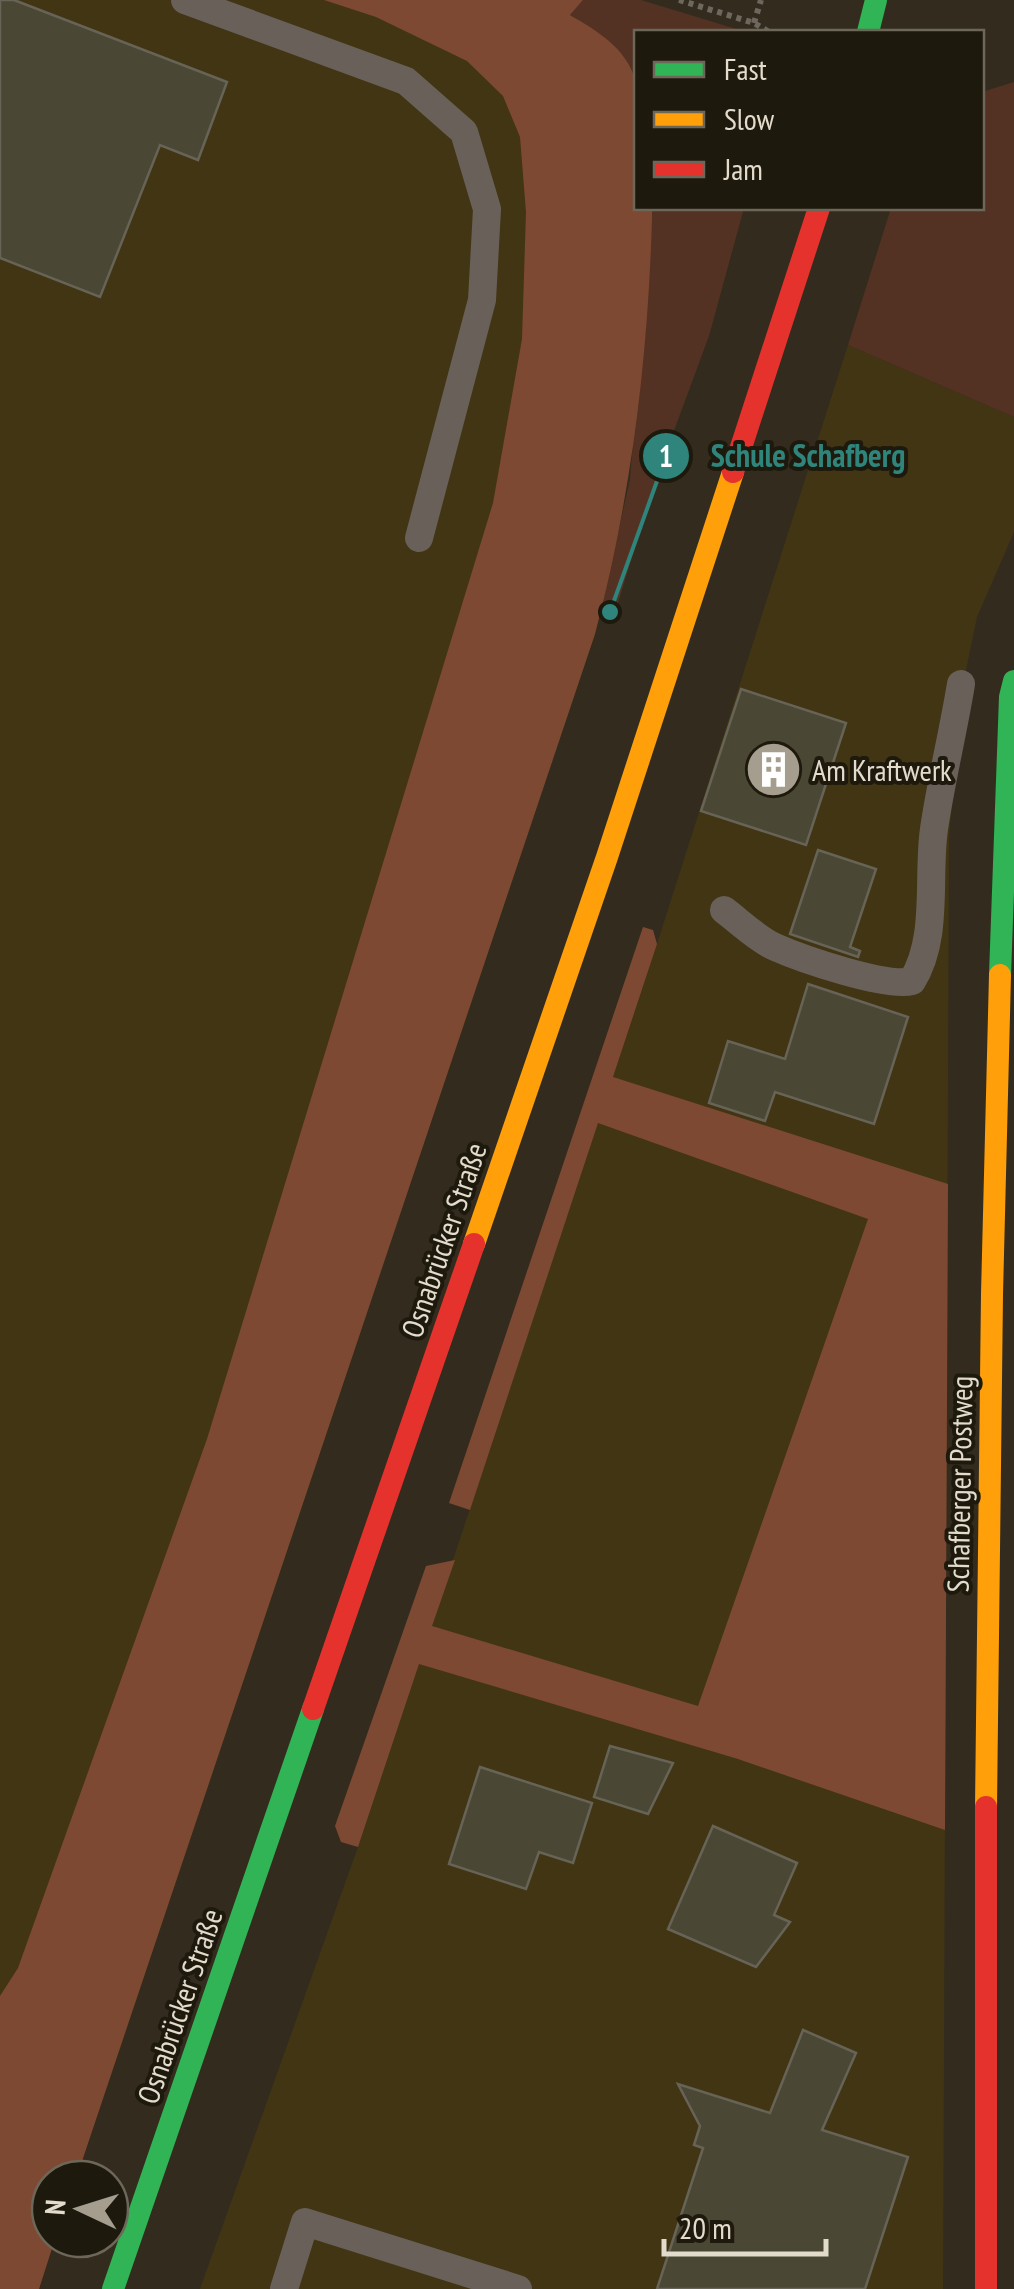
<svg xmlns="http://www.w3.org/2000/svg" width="1014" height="2289" viewBox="0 0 1014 2289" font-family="'PT Sans Narrow',sans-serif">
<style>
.built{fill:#423514}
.green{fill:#533223}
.forest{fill:#7e4932}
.building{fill:#4a4734;stroke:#676457;stroke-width:2.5}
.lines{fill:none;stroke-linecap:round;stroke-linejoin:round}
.path{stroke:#6d675e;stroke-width:6;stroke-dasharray:5 5;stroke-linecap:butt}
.lane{stroke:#696159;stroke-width:28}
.fast{stroke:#30b455;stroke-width:22}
.slow{stroke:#ff9f0a;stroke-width:22}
.jam{stroke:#e5322d;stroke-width:22}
.labels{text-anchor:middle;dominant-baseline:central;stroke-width:8;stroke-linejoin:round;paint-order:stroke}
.poi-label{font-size:30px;fill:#e3dccc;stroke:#1e190d;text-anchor:start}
.street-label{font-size:30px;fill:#e3dccc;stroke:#1e190d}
.leader{fill:none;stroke:#2f857c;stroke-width:4}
.callout-dot{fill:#2f857c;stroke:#1e190d;stroke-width:4}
.mark-label{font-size:30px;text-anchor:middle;font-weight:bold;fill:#fff}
.callout-label{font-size:32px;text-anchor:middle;font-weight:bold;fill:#2f857c;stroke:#1e190d;stroke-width:8;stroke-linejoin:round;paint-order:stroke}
</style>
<rect width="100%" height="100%" fill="#332c1e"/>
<path class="built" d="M0,0H535L636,81V208H652L595,634L76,2179H50V2239H55L39,2289H0Z
M848,345L1014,417V532L977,617L961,694L949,837L943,2289H200L358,1847L657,944Z"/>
<path class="green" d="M583,0H641L746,32H636V81C626,48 598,32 570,15Z
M1014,82V417L848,345L891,208H982V92Z
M652,208H744L709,336L656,479L613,619L600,615L630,479Z"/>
<path class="forest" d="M324,0H583L570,15C599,32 626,48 636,81V208H652V218C648,359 631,498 595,634L76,2179H50V2239H55L39,2289H0V1996L18,1968L207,1439L493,503L522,339L526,212L520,137L503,96L467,61L376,17Z
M643,927L653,930L657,944L613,1077L948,1184L945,1830L738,1759L419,1664L358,1847L341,1842L335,1826L426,1566L455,1560L432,1626L698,1706L868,1219L598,1123L470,1510L449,1503Z"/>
<path class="building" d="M0,0H14L227,82L198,160L160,145L100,297L0,258Z
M741,689L846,723L806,845L701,811Z
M818,850L876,869L850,947L860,951L858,957L790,934Z
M808,984L908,1017L874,1124L775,1092L765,1121L709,1103L728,1041L785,1059Z
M610,1746L673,1763L648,1814L594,1797Z
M480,1767L592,1803L573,1863L539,1852L526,1889L449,1864Z
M713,1826L797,1863L774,1915L790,1922L756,1967L668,1929Z
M803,2030L856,2053L822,2130L908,2157L865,2289H657L703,2148L694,2145L700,2126L678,2084L770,2113Z"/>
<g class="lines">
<path class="path" d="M679,0L754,23L769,32
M754,23L761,0"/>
<path class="lane" d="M185,0L406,81L464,132L487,209L482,300L419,538
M724,910C740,922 757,939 775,947C802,959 887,988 912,981C939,938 927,878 934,829C941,781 953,733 961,684
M284,2289L305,2222L518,2289"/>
<path class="fast" d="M868,32L876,0
M1000,975L1010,697L1014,681
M113,2289L313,1709"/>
<path class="slow" d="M474,1244L607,857L733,472
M986,1807L992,1294L1000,975"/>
<path class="jam" d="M733,472L819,208
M313,1709L474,1244
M986,2289V1807"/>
</g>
<defs>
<symbol id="building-disc" viewBox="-11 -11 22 22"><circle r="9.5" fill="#a59e8f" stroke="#1e190d"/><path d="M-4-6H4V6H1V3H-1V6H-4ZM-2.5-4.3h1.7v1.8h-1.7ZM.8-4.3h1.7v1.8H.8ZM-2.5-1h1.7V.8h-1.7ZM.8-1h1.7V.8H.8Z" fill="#fff"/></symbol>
</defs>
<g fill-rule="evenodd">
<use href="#building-disc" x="742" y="738" width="63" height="63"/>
</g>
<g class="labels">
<g class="poi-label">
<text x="812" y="769">Am Kraftwerk</text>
</g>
<g class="street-label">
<text transform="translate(443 1240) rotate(-71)">Osnabrücker Straße</text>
<text transform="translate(959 1484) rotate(-89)">Schafberger Postweg</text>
<text transform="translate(179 2006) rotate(-71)">Osnabrücker Straße</text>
</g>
</g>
<path class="leader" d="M610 612L666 456"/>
<g class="callout-dot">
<circle cx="610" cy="612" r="10"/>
<circle cx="666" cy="456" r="25"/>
</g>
<g class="mark-label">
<text x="666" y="467">1</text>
</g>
<g class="callout-label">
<text x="808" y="467">Schule Schafberg</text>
</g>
<rect x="634" y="30" width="350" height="180" fill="#1e190d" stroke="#6d6759" stroke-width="2.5"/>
<rect x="654" y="62" width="50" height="15" fill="#30b455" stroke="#6d6759" stroke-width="2.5"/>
<text x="724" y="80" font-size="30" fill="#e3dccc">Fast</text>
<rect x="654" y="112" width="50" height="15" fill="#ff9f0a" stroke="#6d6759" stroke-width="2.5"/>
<text x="724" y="130" font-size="30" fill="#e3dccc">Slow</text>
<rect x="654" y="162" width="50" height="15" fill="#e5322d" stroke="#6d6759" stroke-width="2.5"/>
<text x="724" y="180" font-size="30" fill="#e3dccc">Jam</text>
<g transform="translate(80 2209) rotate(274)"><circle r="48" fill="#1e190d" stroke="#6d6759" stroke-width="2.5"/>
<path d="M0-8L18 38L0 25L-18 38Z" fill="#a59e8f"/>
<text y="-15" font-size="28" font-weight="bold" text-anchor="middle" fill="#e3dccc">N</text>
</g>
<path d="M664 2239v15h162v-15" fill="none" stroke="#e3dccc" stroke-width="5"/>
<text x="679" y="2239" font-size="30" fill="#e3dccc" stroke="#1e190d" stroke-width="8" paint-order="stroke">20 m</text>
</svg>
